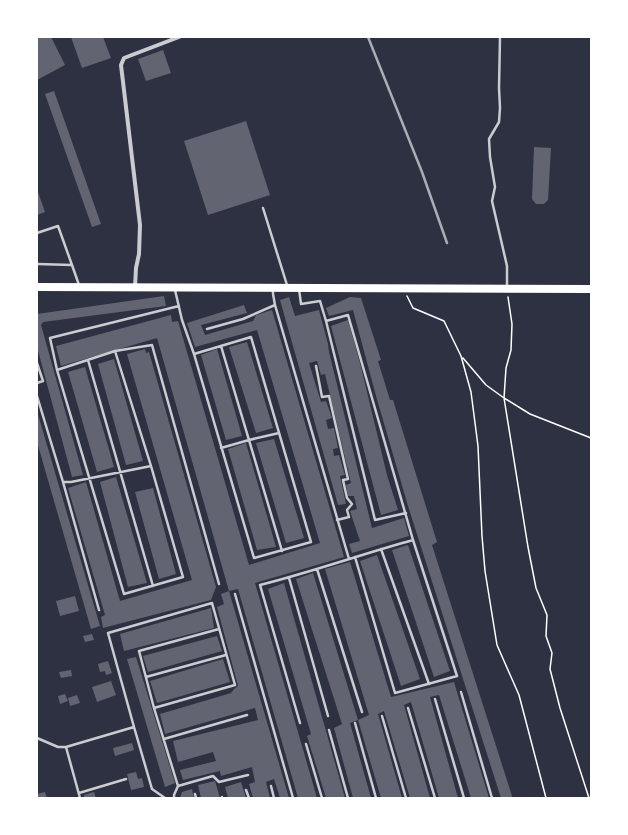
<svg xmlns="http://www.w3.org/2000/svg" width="628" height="835" viewBox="0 0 628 835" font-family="'DejaVu Sans',sans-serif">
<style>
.building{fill:#626471}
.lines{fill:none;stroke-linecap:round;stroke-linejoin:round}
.path{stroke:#fff;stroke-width:1.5}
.service{stroke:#caccd0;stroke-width:2.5}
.minor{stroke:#caccd0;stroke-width:4}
.secondary{stroke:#fff;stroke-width:8}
.rail{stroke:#abadb3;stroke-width:2.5}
</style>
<rect width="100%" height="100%" fill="#2d3142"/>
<path class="building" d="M37,37H51L65,65L37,80Z
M71,37H103L111,58L82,68Z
M163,50L171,73L146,81L138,59Z
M54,91L101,224L92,227L45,94Z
M246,121L270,195L208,215L184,141Z
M534,147L551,148L548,200L544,204H536L532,199Z
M37,189L45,212L37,215Z
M164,296L166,306L43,322L41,325L83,475L72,477L37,347V314Z
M289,297L295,316L319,310L328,344L329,352L372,528L404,518L409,536L352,553L349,544L360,541L350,511L357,509L354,496H348L346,485L351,483L325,374L321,375L317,361L309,363L321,402L326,401L332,418L326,420L328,429L334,428L338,448L333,449L334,456L339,455L345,475L340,476L346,504L338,505L280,300Z
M350,297L361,298L381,360L378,361L390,400H393L437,542L432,545L512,796L511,798H501L408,506L376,396L353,310L329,316L326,308Z
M244,305L247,313L201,325L205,335L253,321L256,315L272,310L344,557L255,583L317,798H298L238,589L229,591L157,338L61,366L56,346L171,315L172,322L178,321L249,565L320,543L257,330L195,347L187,323Z
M348,320L361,367L387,475L398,510L381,515L331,326Z
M247,342L273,428L256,433L229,347Z
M145,349L146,353L149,352L216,587L211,600L103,628L101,617L105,615L68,488L86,482L120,601L192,580L127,354Z
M217,349L242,436L226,440L201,355Z
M114,359L143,461L126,465L98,364Z
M85,367L114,467L97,472L68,372Z
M37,411L100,626L91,629L37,442Z
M274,439L304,538L286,543L256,443Z
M246,443L276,547L257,550L228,449Z
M116,477L147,583L128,587L100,482Z
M153,488L176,574L159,579L135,492Z
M408,545L450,671L434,677L392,550Z
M377,555L420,679L401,686L360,561Z
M350,562L391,697L454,682L489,798H471L439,695L430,697L458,798H439L411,702L404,705L430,798H410L384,711L378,714L402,798H381L358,720L369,715L325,569Z
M313,573L358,720L350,723L371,798H353L334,728L342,724L296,579Z
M284,583L345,798H326L307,736L311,734L268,589Z
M229,591L289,798H280L274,779L266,782L270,798H253L249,784L255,782L252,767L221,776L220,771L183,780L180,770L216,761L213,752L178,762L173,741L258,720L255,708L165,734L160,714L231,693L234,689L238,686L217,607L224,604L221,594Z
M75,596L79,611L60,616L56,601Z
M211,608L214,628L124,651L120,634Z
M92,634L94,640L85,642L83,636Z
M217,636L222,651L148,672L143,656Z
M136,657L175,783L165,787L127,659Z
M223,659L230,682L157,703L150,681Z
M108,661L112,673L106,675L105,671L100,672L98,664Z
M71,670L72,676L61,678L59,672Z
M111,681L116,695L97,702L92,687Z
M65,694L68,701L60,704L58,696Z
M77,695L80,703L70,706L68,698Z
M132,743L134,750L115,756L113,748Z
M136,772L138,779L142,778L144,787L131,790L127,774Z
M215,781L220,798H201L198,785Z
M241,782L246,798H228L225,787Z
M192,789L194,798H180L182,792Z
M45,792L47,798H37V794Z
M94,792L96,798H84V795Z"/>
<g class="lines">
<path class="path" d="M407,296L413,308L444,321L461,356L471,392L478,446L482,536L485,571L497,645L519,695L546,798
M508,297L512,324L511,350L506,368L504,398L528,547L536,588L547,615L546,636L552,653L550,669L560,708L589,798
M463,358L486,385L504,398L530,414L591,438"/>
<path class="service" d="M500,37L499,88L500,108L499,122L489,139L490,157L495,187L492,201L507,266V288
M263,208L287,285
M37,233L58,226L72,265
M37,264L72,265L79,285
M299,289L301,304L320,301L326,321L375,520L406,513
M175,290L182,320L194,354L254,558L311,542L251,337L194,354
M273,290V294L275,305L349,559
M326,321L348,315L413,540L457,676L395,693L355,557
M207,329L243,319L275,305
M221,346L282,551
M115,351L151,466L183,577L124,594L57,370L50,338L179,306
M88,360L153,586
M37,363L43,381L37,383
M316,366L322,397L329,396L348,479L343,480L347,498L352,504L347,510L349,517L337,520
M57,370L115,351L152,345L219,584
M37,396L63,482L99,610
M221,448L249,440L279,433
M63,482H71L151,466
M381,549L429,684
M317,569L362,712
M289,578L328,716
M235,594L293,798
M146,677L226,655
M461,692L492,798
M435,699L464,798
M154,708L235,685L212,603L108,633L134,727L152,789L165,798
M408,708L435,798
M382,716L406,798
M300,723L260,585C312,572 362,554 413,540
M355,723L376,798
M329,730L348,798
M37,738L58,747H66L134,727
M164,739L247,715
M306,744L322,798
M66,747L80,798
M178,786L154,708L139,651L219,629
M271,786L274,798
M246,790L249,798
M79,793L126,779
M195,794L196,798
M222,797V798
M174,798V795L178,786L213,776L219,782L248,775"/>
<path class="minor" d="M135,287L136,268L139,254L140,225L121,65L124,58L179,37"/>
<path class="secondary" d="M37,287L591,289"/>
<path class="rail" d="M368,37L422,172L447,243"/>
</g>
<rect width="628" height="835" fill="none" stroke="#ffffff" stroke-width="76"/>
</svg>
